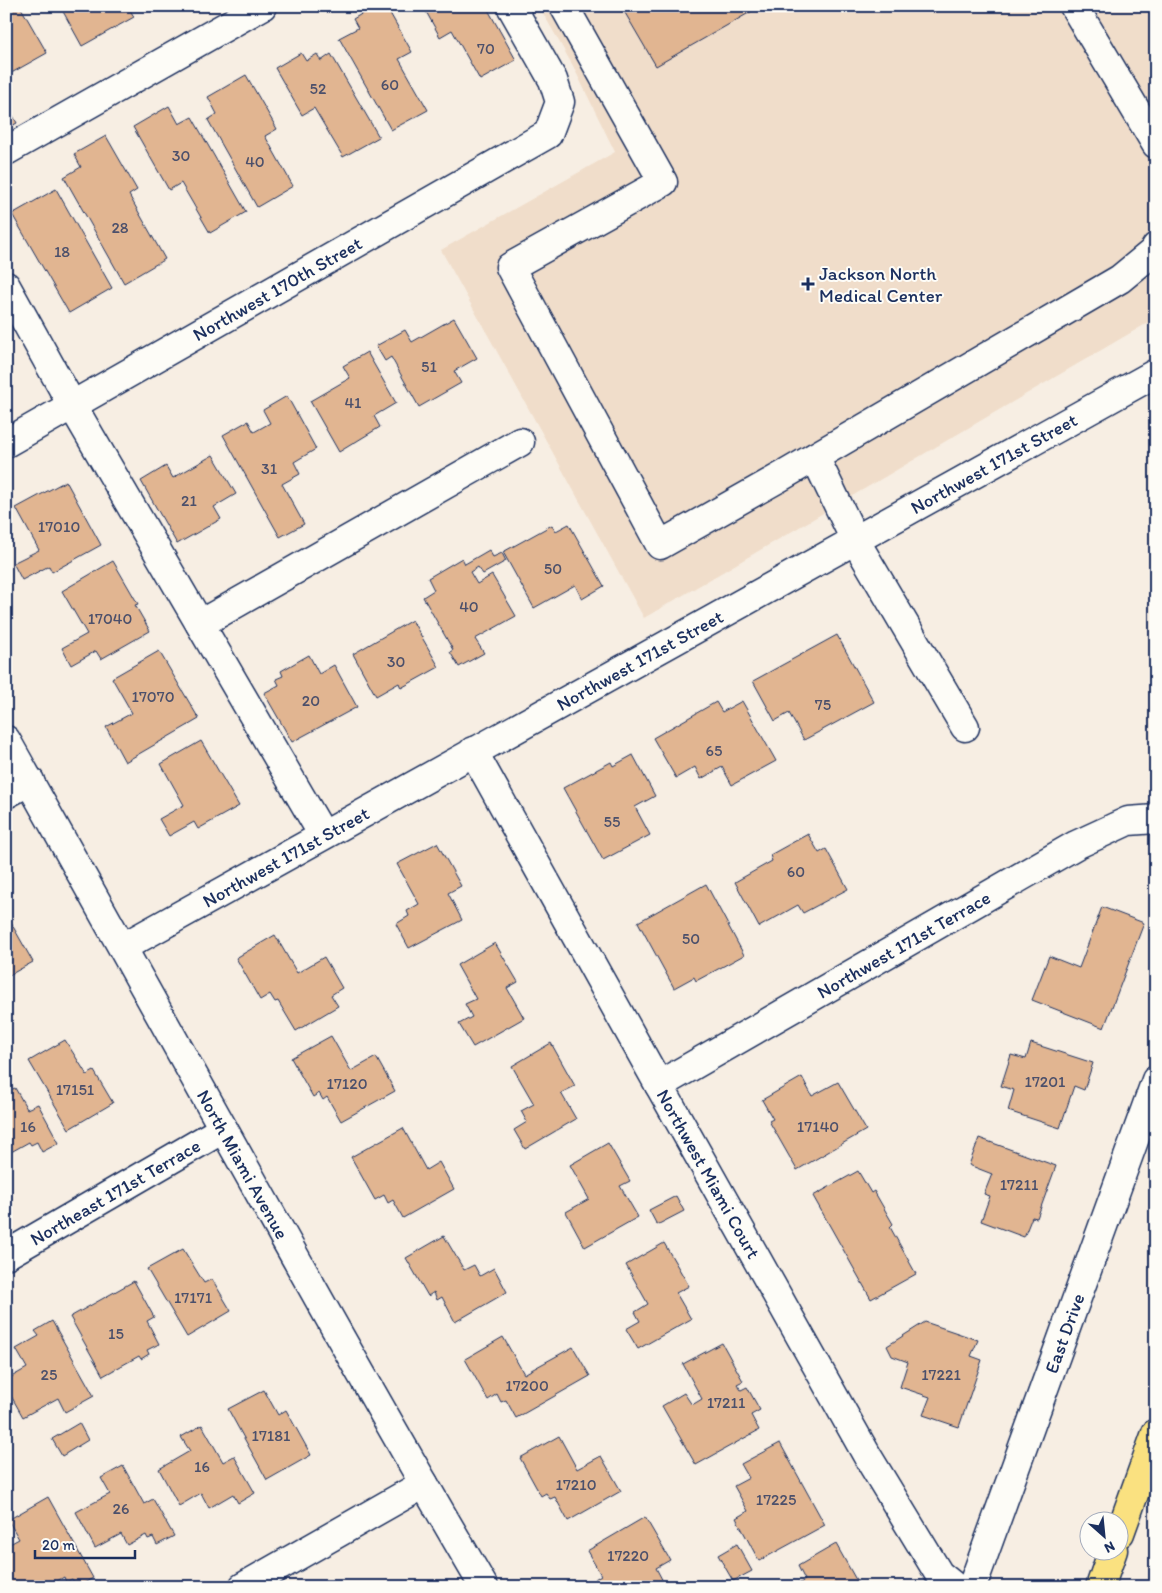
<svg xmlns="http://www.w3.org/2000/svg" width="1162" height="1593" viewBox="0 0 1162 1593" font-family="Itim,sans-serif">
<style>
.built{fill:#f0ddca}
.building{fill:#e1b591;stroke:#1b2f5e}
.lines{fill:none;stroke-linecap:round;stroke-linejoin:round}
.minor-casing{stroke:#1b2f5e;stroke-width:31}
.highway-casing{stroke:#1b2f5e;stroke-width:31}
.minor{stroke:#fdfcf7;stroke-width:28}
.highway{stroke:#fae180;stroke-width:28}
.poi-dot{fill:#1b2f5e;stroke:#fdfcf7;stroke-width:2}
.labels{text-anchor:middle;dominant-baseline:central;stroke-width:4;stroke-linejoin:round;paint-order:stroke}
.number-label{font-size:16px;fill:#4c506b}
.poi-label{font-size:19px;fill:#1b2f5e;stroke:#fdfcf7;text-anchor:start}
.street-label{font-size:19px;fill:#1b2f5e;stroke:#fdfcf7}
</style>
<rect width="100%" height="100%" fill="#f7eee3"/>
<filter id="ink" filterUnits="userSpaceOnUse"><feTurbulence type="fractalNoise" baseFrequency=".02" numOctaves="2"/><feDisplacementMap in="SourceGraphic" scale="10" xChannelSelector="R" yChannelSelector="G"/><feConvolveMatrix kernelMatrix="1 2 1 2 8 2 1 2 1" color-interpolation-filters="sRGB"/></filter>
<g filter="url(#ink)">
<path class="built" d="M539,6H1156V318L644,618L441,250L615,152L573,66Z"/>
<path class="building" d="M6,6H20L47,53L6,76Z
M60,6H128L134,17L82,46Z
M375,6H386L412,52L399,59L428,110L391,130L339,38L358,28L353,19Z
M423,6H486L516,60L480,80L452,30L440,37Z
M621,6H761L656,66Z
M301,53L306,61L317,54L321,61L331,54L379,137L343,157L314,108L302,115L275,68Z
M246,75L277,129L265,136L293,186L257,207L208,120L217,114L208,97Z
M6,103L17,123L6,129Z
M169,106L179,124L192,117L246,212L210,233L181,183L169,190L133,127Z
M106,136L137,190L129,195L165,259L124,283L64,177L81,167L74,154Z
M56,189L112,288L69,313L12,214Z
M454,318L477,358L454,371L461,383L419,407L391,357L385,361L376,346L405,330L412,342Z
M367,352L396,403L374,416L380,427L339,452L310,401L350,378L343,366Z
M287,396L316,449L294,462L300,474L282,484L304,524L280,537L223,435L248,421L254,432L270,423L263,410Z
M213,455L236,494L214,507L221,519L177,544L141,481L166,466L173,478Z
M66,481L101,545L52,572L49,566L22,580L13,563L39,550L16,508Z
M569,524L604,586L582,599L575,585L534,608L503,552L552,525L556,531Z
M489,550L493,557L502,553L506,561L483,574L478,567L470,572L477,584L492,575L516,616L475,639L484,653L459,667L450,652L453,650L423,597L434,590L428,578L462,558L465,564Z
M113,561L138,604L135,605L150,631L101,659L96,651L71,665L62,648L87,634L62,591Z
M412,620L439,667L401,688L399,683L376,696L353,654Z
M837,635L874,702L804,740L789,713L775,721L753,681Z
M159,651L199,719L125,762L106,727L132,713L112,678Z
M309,655L319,674L334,665L357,707L292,742L264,693L279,685L276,679L283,676L281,671Z
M742,701L776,761L732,785L722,767L701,779L695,767L676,778L653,738L716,702L722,712Z
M201,741L239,806L198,829L194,822L169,836L159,819L184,805L161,764Z
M633,755L655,796L635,807L650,835L603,860L563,788L611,762L613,766Z
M808,834L819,853L826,849L848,889L803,913L798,905L759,927L735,882L772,861L770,855Z
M437,843L461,886L448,893L462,920L409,948L396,924L409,916L407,911L419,904L397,864Z
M706,884L744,955L696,981L694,977L674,988L638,922Z
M1102,907L1144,923L1104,1028L1032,1000L1049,956L1079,968Z
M11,923L33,962L6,977V926Z
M275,935L297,973L324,957L342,988L331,995L338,1006L296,1031L278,1001L275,1002L270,994L260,1000L236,958Z
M495,943L518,982L507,988L524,1018L473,1047L459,1024L472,1017L465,1004L476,999L457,965Z
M331,1036L351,1071L376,1057L395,1091L341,1121L327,1097L323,1100L319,1093L313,1097L291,1058Z
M65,1040L87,1075L94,1071L113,1103L69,1129L29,1061Z
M551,1043L575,1086L561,1093L576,1119L525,1149L514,1130L527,1122L521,1111L534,1104L512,1066Z
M1031,1043L1093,1063L1084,1090L1074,1086L1060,1128L1008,1111L1014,1090L1001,1086L1011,1055L1026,1059Z
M802,1077L812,1096L838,1082L866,1130L797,1170L769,1121L773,1119L762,1100Z
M15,1088L27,1109L38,1104L59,1143L42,1152L37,1142L31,1145L29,1142L11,1152L6,1143V1092Z
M403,1128L426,1170L439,1162L454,1189L403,1218L393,1200L388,1203L384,1195L375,1200L351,1157Z
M979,1138L1056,1166L1037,1218L1032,1217L1024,1237L981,1221L990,1196L984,1194L992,1174L969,1165Z
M608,1143L630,1181L620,1186L638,1217L585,1247L566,1212L589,1199L570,1165Z
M858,1171L871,1193L874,1191L893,1224L890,1227L916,1274L871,1299L813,1196Z
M676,1196L684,1211L657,1225L649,1210Z
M444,1236L464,1270L474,1265L480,1276L494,1268L507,1292L455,1322L442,1297L437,1300L434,1292L428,1296L406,1258Z
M664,1243L689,1286L676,1293L691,1319L638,1349L626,1329L640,1321L635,1312L648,1304L626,1265Z
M183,1249L204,1283L212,1279L231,1311L187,1337L147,1269Z
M134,1281L154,1317L147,1321L159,1344L147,1350L149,1354L141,1359L139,1356L103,1376L70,1317Z
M52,1321L94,1396L65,1412L58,1398L23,1417L6,1387V1380L27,1368L16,1349L39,1336L35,1331Z
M925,1322L978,1340L971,1356L982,1360L959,1427L923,1415L930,1397L900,1387L908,1362L892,1356L887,1346Z
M503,1337L524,1374L573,1347L590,1376L516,1418L506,1400L501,1402L497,1394L488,1400L465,1359Z
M722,1343L743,1381L737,1384L741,1390L747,1387L760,1410L751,1415L759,1430L696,1465L662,1406L684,1393L692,1405L702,1399L683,1364Z
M264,1390L278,1415L286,1410L311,1455L267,1480L228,1409Z
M79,1423L88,1440L62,1456L52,1439Z
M202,1425L223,1462L234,1456L255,1493L238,1503L233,1494L209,1508L201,1493L179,1506L159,1469L190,1451L181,1437Z
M559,1436L577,1469L601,1456L621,1491L568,1521L555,1497L550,1499L546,1493L541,1496L520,1458Z
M780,1443L825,1525L759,1561L736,1518L748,1511L734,1486L749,1478L741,1464Z
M123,1466L144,1504L153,1499L174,1536L157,1545L153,1537L148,1539L146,1535L127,1545L121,1534L95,1548L76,1512L110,1494L101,1478Z
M48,1497L93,1578L77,1587L72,1579L66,1582L64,1577L47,1587H36L33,1581L23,1587H13L6,1574V1546L19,1539L8,1520Z
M645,1517L670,1560L656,1568L666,1587H600L595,1579L601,1575L587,1551Z
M737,1544L752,1571L733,1581L718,1555Z
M836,1544L860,1587H798L797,1585L805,1580L798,1566Z"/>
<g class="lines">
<defs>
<g id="minor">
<path d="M564,6L663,182L510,267L660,545L784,475L1120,279L1154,251L1156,247"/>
<path d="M1074,6L1156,144"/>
<path d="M6,151L262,6"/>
<path d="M6,286L72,405L323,835"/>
<path id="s1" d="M6,443L548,134L560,102L553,80L511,6"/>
<path d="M815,457L855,540L965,727"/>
<path d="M200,624L520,442"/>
<path id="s2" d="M6,740C165,1022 320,1307 484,1587"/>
<path id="s3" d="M473,751L659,1085L868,1457L939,1574L955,1587"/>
<path d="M6,794L30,781"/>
<path id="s4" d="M123,947L1156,373"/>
<path id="s5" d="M659,1085L1076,845L1128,821L1156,819"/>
<path id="s6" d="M6,1255L223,1129"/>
<path d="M243,1587L424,1484"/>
<path id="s7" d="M972,1587L1156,1080"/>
</g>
<path id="highway" d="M1120,1533L1156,1433
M1100,1587L1113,1550"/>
</defs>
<use href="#minor" class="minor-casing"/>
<use href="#highway" class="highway-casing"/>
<use href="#minor" class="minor"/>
<use href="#highway" class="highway"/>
</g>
</g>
<path class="poi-dot" d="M805.5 276.5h5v5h5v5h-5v5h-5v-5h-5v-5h5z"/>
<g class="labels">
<g class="number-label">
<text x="486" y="48">70</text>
<text x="390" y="84">60</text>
<text x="318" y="88">52</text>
<text x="181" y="155">30</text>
<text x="255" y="161">40</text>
<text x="120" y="227">28</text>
<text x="62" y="251">18</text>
<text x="429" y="366">51</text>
<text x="353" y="402">41</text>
<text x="269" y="468">31</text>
<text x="189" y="500">21</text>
<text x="59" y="526">17010</text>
<text x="553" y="568">50</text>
<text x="469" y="606">40</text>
<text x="110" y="618">17040</text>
<text x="396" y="661">30</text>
<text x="153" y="696">17070</text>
<text x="311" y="700">20</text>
<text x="823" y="704">75</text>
<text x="714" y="750">65</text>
<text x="612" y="821">55</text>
<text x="796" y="871">60</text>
<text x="691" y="938">50</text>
<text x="1045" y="1081">17201</text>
<text x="347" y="1083">17120</text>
<text x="75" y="1089">17151</text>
<text x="28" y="1126">16</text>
<text x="818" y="1126">17140</text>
<text x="1019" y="1184">17211</text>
<text x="193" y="1297">17171</text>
<text x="116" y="1333">15</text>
<text x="49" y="1374">25</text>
<text x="941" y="1374">17221</text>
<text x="527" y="1385">17200</text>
<text x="726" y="1402">17211</text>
<text x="271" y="1435">17181</text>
<text x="202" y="1466">16</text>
<text x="576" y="1484">17210</text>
<text x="776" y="1499">17225</text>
<text x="121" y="1508">26</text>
<text x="628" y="1555">17220</text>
</g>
<g class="poi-label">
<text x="819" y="273">Jackson North<tspan x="819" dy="22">Medical Center</tspan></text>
</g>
<g class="street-label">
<text stroke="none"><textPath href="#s1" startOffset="312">Northwest 170th Street</textPath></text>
<text stroke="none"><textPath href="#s4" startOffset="996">Northwest 171st Street</textPath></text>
<text stroke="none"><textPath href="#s4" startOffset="591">Northwest 171st Street</textPath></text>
<text stroke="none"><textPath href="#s4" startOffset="186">Northwest 171st Street</textPath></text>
<text stroke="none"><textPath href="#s5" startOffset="282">Northwest 171st Terrace</textPath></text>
<text stroke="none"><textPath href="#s2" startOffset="486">North Miami Avenue</textPath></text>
<text stroke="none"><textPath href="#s3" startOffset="484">Northwest Miami Court</textPath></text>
<text stroke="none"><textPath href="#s6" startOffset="126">Northeast 171st Terrace</textPath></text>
<text stroke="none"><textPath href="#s7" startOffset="270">East Drive</textPath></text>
</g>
</g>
<rect width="1162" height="1593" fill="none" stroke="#fdfcf7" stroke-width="25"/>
<rect x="12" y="12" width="1137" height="1568" fill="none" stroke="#1b2f5e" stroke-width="2" filter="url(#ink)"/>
<g transform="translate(1104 1536) rotate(153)"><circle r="24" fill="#fdfcf7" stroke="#a3aaba"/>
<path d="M0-4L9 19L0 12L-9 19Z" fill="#1b2f5e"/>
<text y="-8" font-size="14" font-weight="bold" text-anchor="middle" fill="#1b2f5e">N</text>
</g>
<path d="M35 1550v8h100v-8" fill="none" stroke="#1b2f5e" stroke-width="2.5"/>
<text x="42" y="1550" font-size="15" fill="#1b2f5e" stroke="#fdfcf7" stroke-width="4" paint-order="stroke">20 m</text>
</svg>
